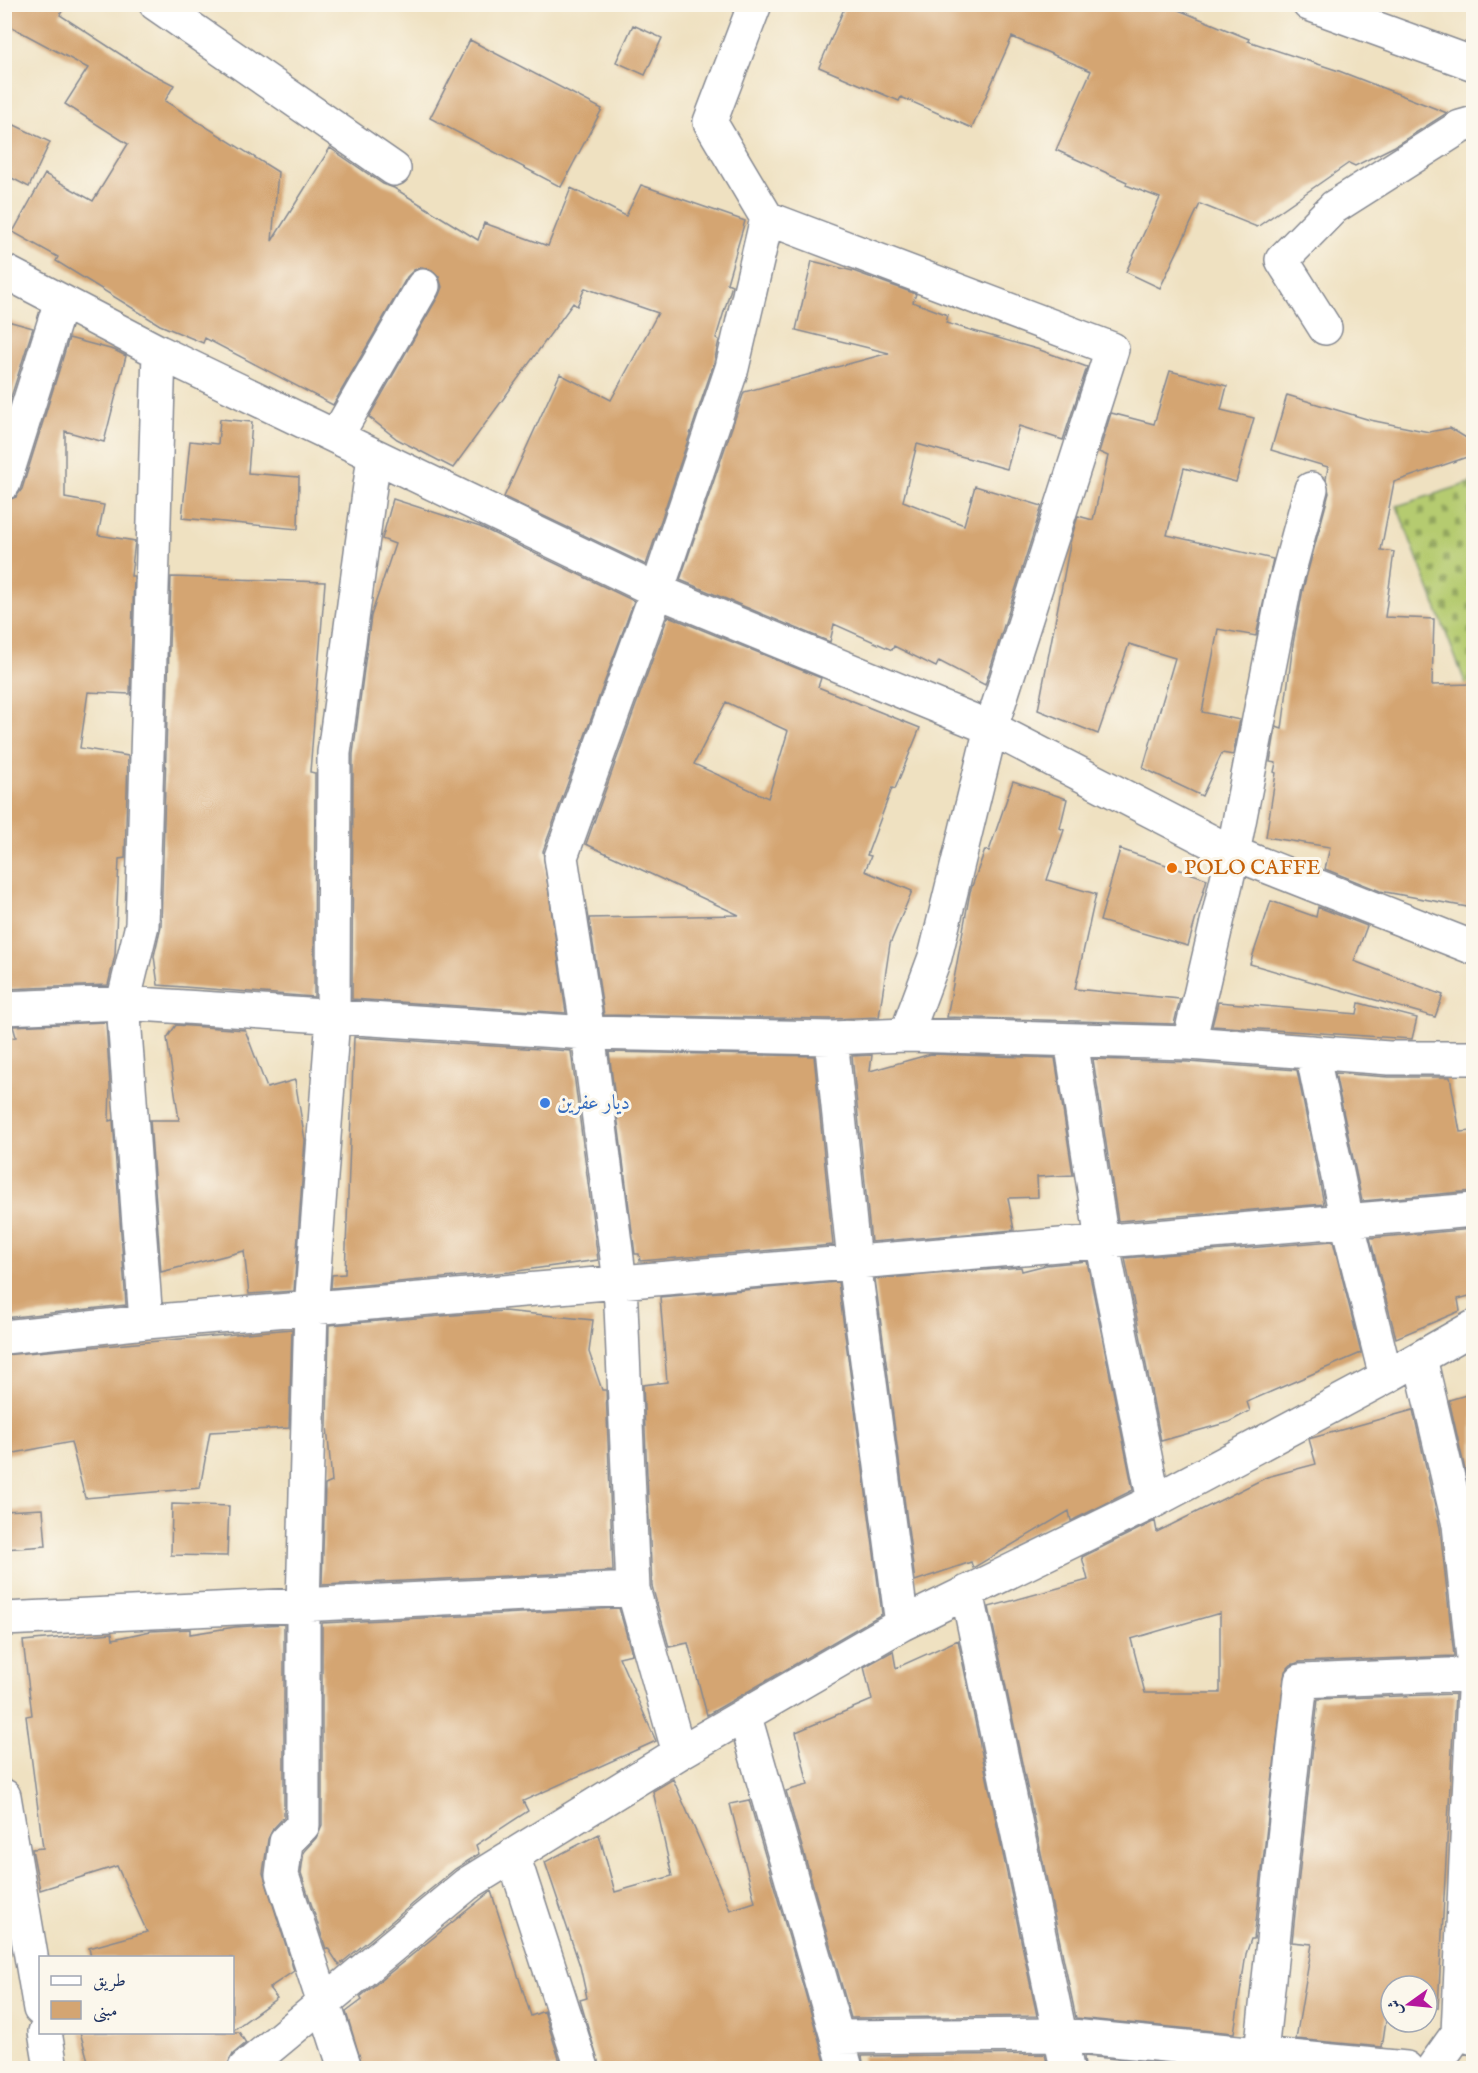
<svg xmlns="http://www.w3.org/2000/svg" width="1478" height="2073" viewBox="0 0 1478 2073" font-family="'IM FELL English',Amiri,serif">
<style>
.cemetery{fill:url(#cemetery-stones);stroke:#687d66;stroke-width:1.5}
.building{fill:#d4a572;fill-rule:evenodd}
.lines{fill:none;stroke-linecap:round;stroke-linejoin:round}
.minor-casing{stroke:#858890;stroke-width:36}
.minor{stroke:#fff;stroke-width:33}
.food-dot{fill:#e8710a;stroke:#fbf7ec;stroke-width:2}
.shop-dot{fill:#3f7fe0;stroke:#fbf7ec;stroke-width:2}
.labels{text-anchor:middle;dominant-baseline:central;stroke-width:6;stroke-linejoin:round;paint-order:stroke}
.food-label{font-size:21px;fill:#c56008;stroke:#fbf7ec;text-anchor:start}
.shop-label{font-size:21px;fill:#366cbe;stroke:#fbf7ec;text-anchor:start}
</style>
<defs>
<pattern id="cemetery-stones" width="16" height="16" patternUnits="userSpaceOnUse" patternTransform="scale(1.5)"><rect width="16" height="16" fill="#b5cb6f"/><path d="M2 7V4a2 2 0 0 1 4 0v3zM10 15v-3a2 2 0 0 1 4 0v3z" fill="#92a55e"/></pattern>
</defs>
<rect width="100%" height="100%" fill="#fbf7ec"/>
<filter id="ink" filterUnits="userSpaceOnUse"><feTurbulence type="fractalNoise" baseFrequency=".0167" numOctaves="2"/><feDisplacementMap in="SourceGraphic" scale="12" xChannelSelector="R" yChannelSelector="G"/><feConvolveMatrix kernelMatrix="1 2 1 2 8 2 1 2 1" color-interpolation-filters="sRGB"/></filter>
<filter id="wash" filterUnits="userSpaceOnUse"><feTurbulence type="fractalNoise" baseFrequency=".008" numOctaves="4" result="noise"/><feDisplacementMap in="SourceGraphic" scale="24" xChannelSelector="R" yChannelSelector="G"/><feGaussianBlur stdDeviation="1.35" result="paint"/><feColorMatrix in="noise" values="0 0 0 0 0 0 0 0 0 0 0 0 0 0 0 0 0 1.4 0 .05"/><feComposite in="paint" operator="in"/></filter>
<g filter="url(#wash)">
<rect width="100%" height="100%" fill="#efe1c1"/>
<path class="cemetery" d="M1473,482V703L1397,506Z"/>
<g id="blocks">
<path class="building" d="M4,4H66L60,15L143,69L174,85L165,101L278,172L272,241L330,148L383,184L394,188L478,240L484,223L548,246L571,188L626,216L641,185L745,221L727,283L732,285L716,338L719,340L714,363L646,565L504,497L560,374L611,400L658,313L585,288L577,306L573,303L453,468L397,439L369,417L439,295L442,287L439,277L432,270L422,267L414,270L407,277L333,405L205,338L203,343L160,325L56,261L58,257L13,232L45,174L93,201L128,144L65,104L88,68L4,23Z
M846,4H1164L1249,39L1248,41L1339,71L1447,113L1395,146L1355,166L1349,163L1257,227L1200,204L1160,288L1126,272L1160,198L1126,185L1127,182L1056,150L1091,71L1012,37L972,128L901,97L899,101L819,67Z
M633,25L662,38L645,75L616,62Z
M470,40L602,109L561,187L430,118Z
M4,120L50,142L29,187L4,174Z
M812,261L853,271L916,294L913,302L948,315L946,323L1040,350L1087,367L1063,440L1019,426L1007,469L917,444L903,501L964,525L975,486L1042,506L985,685L939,661L936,667L894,646L892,650L834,624L830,642L680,580L744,392L889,353L796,330Z
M4,320L33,328L4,419Z
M69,338L114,350L126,356L104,442L65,431V498L104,505L98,535L135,541L131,576H134L130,694L88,692L80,748L128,756L125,858L119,859L115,955L108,985L4,989V501L16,497L22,489Z
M1170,371L1227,386L1221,410L1254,418L1236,482L1184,468L1167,535L1273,559L1256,636L1218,629L1202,712L1240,720L1233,755L1222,753L1202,796L1143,768L1175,658L1129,644L1098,734L1038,710L1071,539L1078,516L1093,520L1108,456L1099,452L1111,413L1154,424Z
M1287,395L1370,420L1429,432L1450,428L1473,442V455L1394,482L1381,550L1394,552L1385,617L1434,619L1432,685L1473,684V908L1380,891L1325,869L1330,847L1266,837L1276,773L1274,772L1276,763L1270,762L1276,727L1282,729L1293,644L1303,589L1329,493L1326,479L1328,467L1271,450Z
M220,419L252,422L248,473L299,477L298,529L182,518L190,441L218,444Z
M393,499L480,527L634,601L543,851L566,1013L352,999L353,754L371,616L395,544L382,539Z
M171,577L325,582L310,772L315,773L314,997L158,985L154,956L161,926Z
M668,616L821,678L818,687L920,728L895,789L892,788L867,855L871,856L865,871L912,891L890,944L879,1017L831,1019L604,1015L589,918L739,915L586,844ZM726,702L788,731L768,798L694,764Z
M1013,781L1067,799L1060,828L1064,830L1047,880L1096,894L1075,989L1180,999L1174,1024L947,1017L970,892L985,850L989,851Z
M1120,849L1207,879L1188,946L1100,921Z
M1271,901L1316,917L1318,907L1367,926L1354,961L1443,995L1435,1017L1250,964Z
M1218,1002L1357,1014L1359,1003L1417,1018L1412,1039L1212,1026Z
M106,1022L110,1086L109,1121L113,1120L126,1305L4,1318V1039L16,1037L13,1026Z
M176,1025L245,1030L267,1088L295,1080L305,1140L294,1291L249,1294L244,1251L161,1272L150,1120H179L167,1038Z
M354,1037L571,1051L598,1260L510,1272L331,1288L332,1275L345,1274Z
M609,1052L814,1056L833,1245L640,1261L639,1254H635Z
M931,1054L1055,1058L1073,1175L1037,1177L1038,1197L1008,1198L1014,1230L871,1242L852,1056L872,1055L870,1071Z
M1093,1059L1188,1062L1297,1070L1324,1204L1118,1221Z
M1335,1073L1388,1077H1450L1460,1132L1473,1131V1191L1362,1201Z
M1473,1229V1295L1458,1299L1460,1311L1396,1338L1370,1238Z
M1333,1241L1361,1353L1247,1402L1250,1411L1229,1422L1161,1441L1125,1258Z
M1087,1261L1133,1490L1071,1521L1069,1511L973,1568L971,1562L915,1581L875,1279L1021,1267L1022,1271L1046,1265Z
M838,1282L882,1614L707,1715L688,1643L669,1647L652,1586L643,1385L667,1382L660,1297Z
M504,1311L593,1320L589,1352L602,1390H606L613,1571L322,1585L325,1485L332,1482L327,1426L329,1325Z
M292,1329L289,1428L210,1432L200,1488L85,1498L71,1442L4,1455V1355Z
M1473,1393V1505L1449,1400Z
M1413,1410L1440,1528L1454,1656L1300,1662L1291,1665L1285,1671L1254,1939H1251L1246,1954L1234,2033L1076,2018L989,1607L1088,1580L1082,1557L1155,1521L1157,1532L1267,1477L1316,1464L1309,1439L1312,1438ZM1220,1613V1693H1145L1131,1639Z
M172,1504L229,1506L227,1556L171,1555Z
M43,1509L46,1546L4,1549V1511Z
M619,1608L632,1654L619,1657L656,1741L523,1801L528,1811L476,1845L479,1854L455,1869L339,1965L328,1948L326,1949L301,1873L304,1851L316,1838L322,1825V1623Z
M284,1624V1817L273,1829L268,1839L263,1873L294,1971L269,1988L277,1998L232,2031V1958H91L89,1948L147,1932L117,1866L40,1890L32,1849L43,1848L26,1716L32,1715L23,1641L112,1633L113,1639L151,1631L190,1629V1634L235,1627Z
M958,1640L1037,2016L851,2018L786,1791L808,1785L796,1732L872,1700L864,1667L893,1651L896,1668Z
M1455,1694L1438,2008L1427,2006V1986H1391L1382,2047L1296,2039L1312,1944L1292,1942L1318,1699Z
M673,1779L730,1910L755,1902L730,1804L749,1800L827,2068H600L580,2000L587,1998L580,1966L545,1862L599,1834L615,1892L672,1876L653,1791Z
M491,1891L531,2016L544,2011L562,2068H363L346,2012L362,2000L360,1997Z
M80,2032H239L246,2043L233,2054L227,2068H90Z
M1045,2054L1048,2068H864L862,2056Z
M1084,2056L1214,2068H1085Z"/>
</g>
</g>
<g filter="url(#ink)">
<use href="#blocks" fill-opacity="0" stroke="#858890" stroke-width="1.5"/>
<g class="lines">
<defs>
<path id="minor" d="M156,4L394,169
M1309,4L1474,64
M767,218L1112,349L991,728L935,957L906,1035
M4,271L159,352L657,591L991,728L1233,853L1474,948
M1325,328L1282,260L1334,207L1460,127L1474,123
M336,437L423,286
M4,483L61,301
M4,1008L123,1003L588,1033L831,1038L906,1035L1189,1043L1389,1058H1474
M831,1038L854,1262L902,1624
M1071,1040L1102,1241L1154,1501
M1189,1043L1233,853L1285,585L1311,489
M1312,1052L1347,1221L1386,1377
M146,1322L123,1003L142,925L159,352
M4,1337L146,1322L1474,1210
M1420,1358L1459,1525L1474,1667
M967,1592L1067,2068
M4,1619L633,1589
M1474,1691L1458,2033L1474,2038
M745,1717L846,2068
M679,1753L633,1589L620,1282L588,1033L561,857L657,591L732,368L767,218L710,122L755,4
M4,1796L40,2009
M513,1855L582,2068
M45,2032L51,2068
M838,2037L1061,2035L1406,2068
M1261,2053L1301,1681L1474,1674
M245,2068L467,1884L679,1753L902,1624L1154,1501L1386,1377L1474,1327
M345,2068L282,1875L286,1842L303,1825V1605L311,1309L333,1018L334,753L374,456
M1433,2068L1458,2033"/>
</defs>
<use href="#minor" class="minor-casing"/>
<use href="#minor" class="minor"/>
</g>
</g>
<circle class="food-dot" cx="1172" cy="868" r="6"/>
<circle class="shop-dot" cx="545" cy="1103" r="6"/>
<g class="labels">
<g class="food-label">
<text x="1184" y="868">POLO CAFFE</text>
</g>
<g class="shop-label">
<text x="557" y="1103">ديار عفرين</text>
</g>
</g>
<rect width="1478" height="2073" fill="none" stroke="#fbf7ec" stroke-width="24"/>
<rect x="39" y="1956" width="195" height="78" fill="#fbf7ec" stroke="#a1a7b3" stroke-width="1.5"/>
<rect x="51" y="1976" width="30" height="9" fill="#ffffff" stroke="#a1a7b3" stroke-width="1.5"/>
<text x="93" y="1986" font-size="18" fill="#1b2f5e">طريق</text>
<rect x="51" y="2001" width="30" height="18" fill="#d4a572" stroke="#a1a7b3" stroke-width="1.5"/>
<text x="93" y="2016" font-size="18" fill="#1b2f5e">مبنى</text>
<g transform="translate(1409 2004) rotate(255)"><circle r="28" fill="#fbf7ec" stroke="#a1a7b3" stroke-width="1.5"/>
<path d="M0-4.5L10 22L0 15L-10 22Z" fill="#b5179e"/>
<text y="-9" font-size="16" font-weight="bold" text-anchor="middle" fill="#1b2f5e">ش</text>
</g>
</svg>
